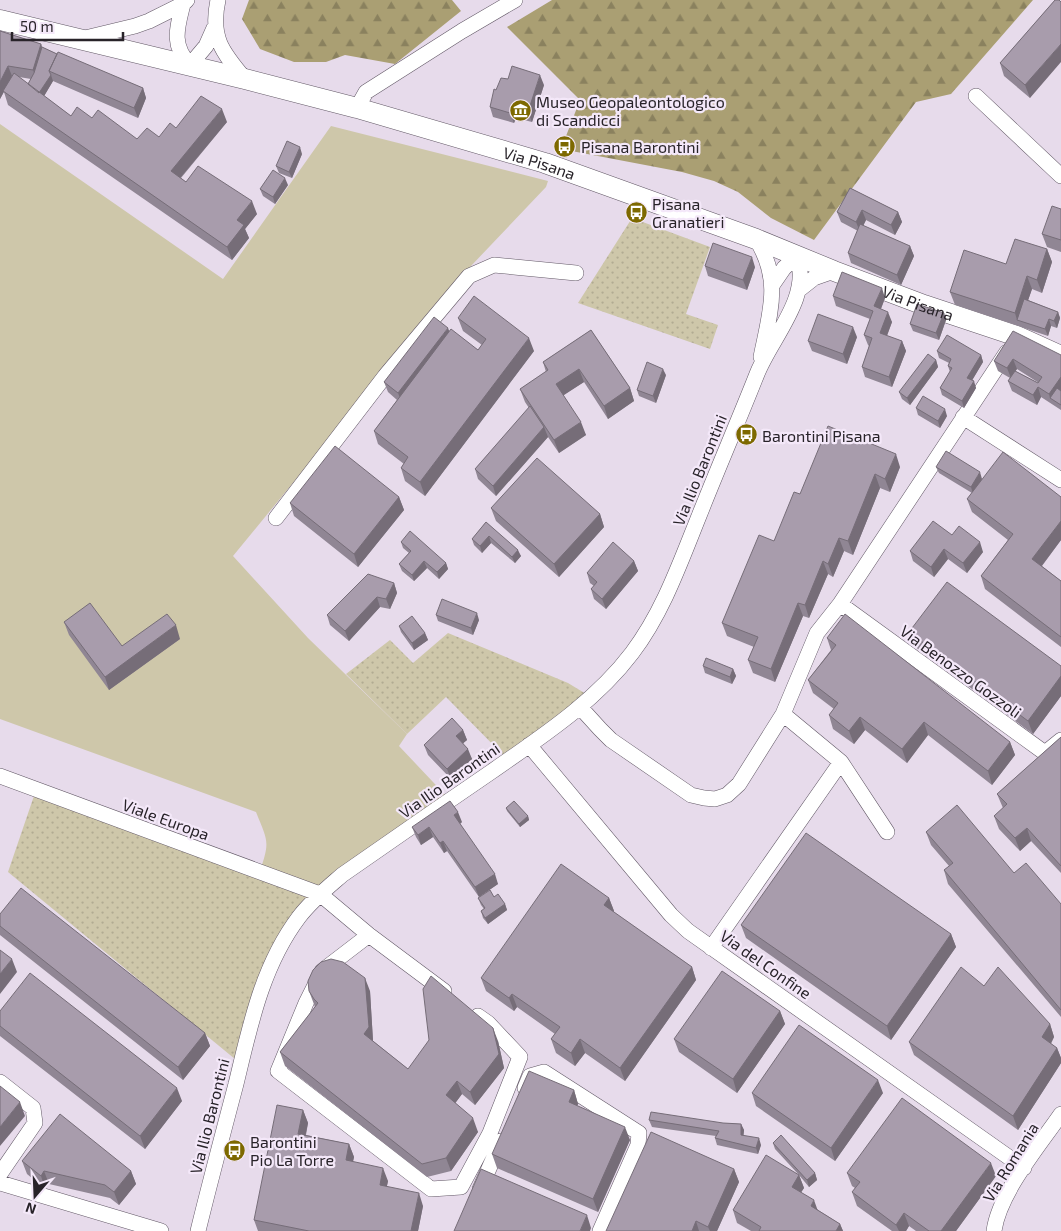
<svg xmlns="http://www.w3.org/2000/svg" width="1061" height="1231" viewBox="0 0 1061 1231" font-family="'Exo 2',sans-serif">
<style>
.grass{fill:url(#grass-dots)}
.forest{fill:url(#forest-firs)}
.green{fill:#cec7aa}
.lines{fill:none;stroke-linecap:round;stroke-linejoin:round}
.minor-casing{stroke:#625866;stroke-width:16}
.major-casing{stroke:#625866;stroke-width:21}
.minor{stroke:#fff;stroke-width:15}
.major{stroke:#fff;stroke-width:20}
.wall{fill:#908694;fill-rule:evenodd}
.shaded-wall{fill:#766d78}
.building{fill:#a89cac;stroke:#766d78}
.labels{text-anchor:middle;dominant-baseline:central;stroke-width:4.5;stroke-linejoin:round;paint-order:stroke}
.poi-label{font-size:16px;fill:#282329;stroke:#f4e8f9;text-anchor:start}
.street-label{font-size:16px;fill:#282329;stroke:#f4e8f9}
</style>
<defs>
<pattern id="grass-dots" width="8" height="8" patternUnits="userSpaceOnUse" patternTransform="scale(1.25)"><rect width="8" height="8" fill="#cec7aa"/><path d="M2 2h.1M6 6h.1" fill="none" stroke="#b1ab92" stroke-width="1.8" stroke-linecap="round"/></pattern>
<pattern id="forest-firs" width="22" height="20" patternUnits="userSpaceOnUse" patternTransform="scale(1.25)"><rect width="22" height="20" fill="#aa9f73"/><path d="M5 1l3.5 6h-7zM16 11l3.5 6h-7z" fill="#8a815e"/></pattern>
</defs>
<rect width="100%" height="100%" fill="#e7dbeb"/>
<path class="grass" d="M632,218L710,247L686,314L718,325L710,349L578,303Z
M448,633L568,683L591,697L508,760L446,697L407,734L346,674L390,640L413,663Z
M36,790L320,894L284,941L241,1064L8,872Z"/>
<path class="forest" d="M249,0H452L461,11L395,64L345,55L326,62H294L260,49L242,19Z
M552,0H1033L951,94L916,102L814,240L771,218L738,192L714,181L682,172L561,149L580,100L507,27Z"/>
<path class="green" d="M0,124L223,279L331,126L548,181L546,187L471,266L233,556L308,638L407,734L399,746L450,800L320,894L260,871C270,841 268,842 256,812L0,719Z"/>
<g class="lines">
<defs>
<path id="minor" d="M218,0C210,37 222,52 245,79
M183,4C177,28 171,45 190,65L206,46L214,28
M81,39L135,26L149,21L183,4L187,0
M976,96L1061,176
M357,108L366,92L462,31L515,0
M756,239C782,280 770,312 761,357
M800,289L814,278L834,271
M963,417L1061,480
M276,518L385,376L469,276L494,265L576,273
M840,604L1045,753L1061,740
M580,707L600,729L611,740L691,795L704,798L715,799L727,795L739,784L783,714L817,633L840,604L1007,352
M529,745L671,915L688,931L1024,1168
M841,762L887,832
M0,776L320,894L369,935L444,991
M369,935L322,971L306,1003L278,1071L431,1189L461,1187L490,1133L520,1057L488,1023L478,1016
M711,948L841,762L783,714
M0,1082L33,1108L35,1123L0,1174
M525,1088L530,1076L544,1072L639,1133L638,1145L600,1231
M0,1183L161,1231
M480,1189L501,1141
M198,1231C210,1182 223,1133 236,1084C250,1026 262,966 299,917C311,901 327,888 342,875C392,840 441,806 491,772C541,737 595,702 632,653C663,612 680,563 699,516C718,468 738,422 757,374C771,338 812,297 797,256L784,268L773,284
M994,1231C999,1193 1039,1146 1061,1114"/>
<g id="major">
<path id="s1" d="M0,20L245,79L357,108L545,163L756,239L834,271L924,305L1017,336L1061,356"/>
</g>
</defs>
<use href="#minor" class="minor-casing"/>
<use href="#major" class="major-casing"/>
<use href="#minor" class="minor"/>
<use href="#major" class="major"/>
</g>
<path class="wall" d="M1055,0L1030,98L1004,76L1000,63Z
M0,31L41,44L42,47L57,54L143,88L146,98L138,118L53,81L44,96L71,116L92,118L137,139L159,137L176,128L227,122L181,178L186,182L257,214L245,229L249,238L232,260L8,105L4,92L0,99ZM19,77L31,79L28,84Z
M544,85L532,122L516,118L514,123L493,117L490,107L496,90Z
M302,154L292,178L279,173L276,166Z
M288,185L275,204L263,196L260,189Z
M850,188L898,212L902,222L895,235L866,220L863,226L910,246L914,256L901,285L851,263L848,253L858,231L841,222L837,212Z
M1061,209V252L1047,247L1042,234Z
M1047,249L1052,262L1042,293L1032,289L1028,300L1058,312L1060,318L1057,328L1051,326L1048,336L955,305L950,292L1006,264Z
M705,266L755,267L747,290L708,276Z
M833,296L885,298L881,309L892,322L887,336L902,341L906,351L892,387L865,377L862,367L869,346L868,345L864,335L870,319L836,306Z
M944,313L946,320L939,340L913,331L910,324Z
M458,318L534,351L425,496L405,481L401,468L404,464L378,444L374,431L397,400L388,392L384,382L449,331L478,350L482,345L463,331Z
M591,330L630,388L634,401L608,419L584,382L563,395L586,435L559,453L548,437L496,496L478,479L475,469L529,408L525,402L520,389L546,372L543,362Z
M857,337L847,364L812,351L808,341Z
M937,351L981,355L983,362L972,380L976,388L964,408L942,395L940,388L950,372L948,366L949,363L939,358Z
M1061,355V410L1041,397L1037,405L1012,391L1008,381L1010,378L998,371L994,361ZM1017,369L1039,383H1038L1015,371Z
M936,360L938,367L910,405L902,399L899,392Z
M666,375L656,403L639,396L637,390Z
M916,408L947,416L940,428L918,415Z
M900,467L890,492L880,488L853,555L844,551L833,577L828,574L809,618L803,616L775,682L753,673L748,660L754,647L727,636L722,623L774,541L800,494Z
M936,467L982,479L1061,497V540L1042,566L1061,581V647L985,589L981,576L1008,540L972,512L967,499L972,493L939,473Z
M399,497L404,510L358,567L294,516L290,503Z
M491,508L600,514L604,527L559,577L496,521Z
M486,522L521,556L515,563L491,543L482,553L474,545L472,539Z
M952,535L983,552L967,573L948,559L934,577L913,561L910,551Z
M401,542L446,563L448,569L439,579L427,568L414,581L402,571L399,564L409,553L403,548Z
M634,561L638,571L606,609L594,599L591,589L594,586L590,583L587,573Z
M394,583L397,593L390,609L380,607L349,641L330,625L327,615Z
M436,615L479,620L473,635L438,621Z
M64,622L122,646L180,639L109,690L69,635Z
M399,626L425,633L428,640L414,650L401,632Z
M909,632L1061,666V696L1033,734L914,646Z
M827,638L1010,742L1015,755L992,785L928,735L907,763L865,730L854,744L833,729L829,715L834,709L813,693L808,680L831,650Z
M703,666L733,669L736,676L732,684L705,673Z
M463,730L467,740L463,743L472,759L451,779L428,755L424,745Z
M1061,737V873L1031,841L1020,851L999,829L994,816L1003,808L997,794Z
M506,808L528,816L529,820L520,827L507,811Z
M462,822L460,824L498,884L479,897L447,851L444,853L433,837L421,845L416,837L412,827Z
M926,832L1014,873L1061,904V1017L948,884L944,870L949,866L931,845Z
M494,897L505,904L507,910L488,924L483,918L481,911L484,909L481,905L478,898Z
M609,898L614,911L613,912L692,967L696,980L625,1081L585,1053L575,1066L556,1053L551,1039L555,1034L517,1007L514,1011L486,991L481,978Z
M0,914L205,1033L210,1046L183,1080L0,935Z
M741,925L951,934L956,947L891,1040L746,938Z
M984,986L1050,1024L1054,1037L1051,1044L1057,1048L1061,1058V1063L1018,1130L914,1055L909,1042Z
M309,991H370L373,1041L408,1069L498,1041L504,1068L475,1105L462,1094L455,1103L478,1132L451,1171L427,1177L285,1066L280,1052L315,1007Z
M0,1011L182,1101L145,1149L0,1036Z
M780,1011L785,1024L737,1093L679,1052L674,1039Z
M574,1090L578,1104L577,1106L630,1140L598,1212L497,1168L492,1154Z
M752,1093H883L835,1161L756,1106Z
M303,1110L308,1123L306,1135L349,1144L354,1157L353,1162L388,1181L387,1186L423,1206L418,1231H258L254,1220Z
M649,1120L741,1124L744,1130L743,1136L761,1145L758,1154L717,1145L715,1138L716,1136L652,1127Z
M773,1143L815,1173L817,1180L809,1187L799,1175L804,1188L801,1192L818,1210L840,1224L843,1231H751L737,1223L733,1210L799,1175L775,1149Z
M22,1161L131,1171L136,1184L119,1205L110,1198L49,1184L45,1189L27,1174Z
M734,1169L739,1182L717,1231H606Z
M847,1173L996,1176L956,1231H916L909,1226L906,1231H892L857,1206L852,1192L855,1188L852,1186Z"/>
<path class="shaded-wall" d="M41,44L44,54L37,80L33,70Z
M1061,44V62L1030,98L1025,85Z
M8,66L12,76L0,99V82Z
M51,75L53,81L40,103L37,96Z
M540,75L544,85L532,122L528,112Z
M143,88L146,98L138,118L134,108Z
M512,108L516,118L514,123L510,113Z
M222,109L227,122L175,184L171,171Z
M300,147L302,154L292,178L289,172Z
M285,178L288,185L275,204L273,197Z
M252,201L257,214L245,229L249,238L232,260L227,247L237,220Z
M862,210L866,220L860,232L856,222Z
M898,212L902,222L895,235L891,225Z
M910,246L914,256L901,285L897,275Z
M1047,249L1052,262L1042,293L1037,280Z
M752,257L755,267L747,290L743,280Z
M1027,276L1032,289L1021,321L1017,320L1015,313Z
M882,288L885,298L878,316L874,306Z
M888,312L892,322L884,343L880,333Z
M1058,312L1060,318L1057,328L1054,321Z
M944,313L946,320L939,340L936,333Z
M1049,319L1051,326L1048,336L1045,329Z
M853,327L857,337L847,364L843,354Z
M448,328L452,338L402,403L398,393Z
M529,338L534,351L425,496L420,482Z
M902,341L906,351L892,387L889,377Z
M981,355L983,362L970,384L967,378Z
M1013,359L1017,369L1011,378L1007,368Z
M936,360L938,367L910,405L907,398Z
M579,369L584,382L561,397L556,384Z
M663,369L666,375L656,403L653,396Z
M1061,377V393L1050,398L1049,394Z
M974,381L976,388L964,408L962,401Z
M1038,387L1041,397L1037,405L1033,395Z
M630,388L634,401L608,419L604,406Z
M945,409L947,416L940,428L938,421Z
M581,422L586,435L559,453L554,440Z
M544,427L548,437L496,496L493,486Z
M896,454L900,467L890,492L885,479Z
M980,472L982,479L973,494L971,487Z
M875,474L880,488L853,555L848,541Z
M399,497L404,510L358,567L354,554Z
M600,514L604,527L559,577L554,564Z
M1061,521V540L1037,572L1032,559Z
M489,536L491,543L482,553L480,546Z
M839,538L844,551L833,577L828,564Z
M980,542L983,552L967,573L963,563Z
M944,549L948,559L934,577L931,567Z
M518,550L521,556L515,563L512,557Z
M424,561L427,568L414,581L412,575Z
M634,561L638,571L606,609L602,599Z
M823,561L828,574L809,618L805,605Z
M446,563L448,569L439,579L437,572Z
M394,583L397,593L390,609L386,599Z
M377,597L380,607L349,641L345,631Z
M798,603L803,616L775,682L771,669Z
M477,613L479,620L473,635L471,628Z
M176,625L180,639L109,690L105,677Z
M425,633L428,640L414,650L412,643Z
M733,669L736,676L732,684L730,677Z
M1061,676V696L1033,734L1028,721Z
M860,717L865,730L854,744L849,731Z
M924,722L928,735L907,763L902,749Z
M463,730L467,740L460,746L456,736Z
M1010,742L1015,755L992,785L988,771Z
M468,749L472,759L451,779L447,769Z
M458,812L462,822L458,825L454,815Z
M528,816L529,820L520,827L519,824Z
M429,827L433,837L421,845L418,835Z
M1027,828L1031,841L1020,851L1015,838Z
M443,841L447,851L444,853L440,843Z
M495,874L498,884L479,897L475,887Z
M609,898L614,911L609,919L604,905Z
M505,904L507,910L488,924L485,918Z
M951,934L956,947L891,1040L887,1026Z
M12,959L17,972L0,994V974Z
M692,967L696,980L625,1081L620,1068Z
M365,978L370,991L373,1041L368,1048L364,1034Z
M512,994L517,1007L514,1011L509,998Z
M780,1011L785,1024L737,1093L733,1079Z
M1050,1024L1054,1037L1047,1050L1042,1037Z
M493,1028L498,1041L504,1068L475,1105L470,1092Z
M205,1033L210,1046L183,1080L178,1067Z
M580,1039L585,1053L575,1066L571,1053Z
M1057,1048L1061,1058V1063L1018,1130L1013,1116Z
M878,1080L883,1093L835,1161L831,1148Z
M457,1081L462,1094L451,1109L446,1095Z
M177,1088L182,1101L145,1149L140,1136Z
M574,1090L578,1104L573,1115L569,1102Z
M20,1102L25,1116L0,1146V1127Z
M303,1110L308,1123L303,1147L298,1134Z
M473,1118L478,1132L451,1171L446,1158Z
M741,1124L744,1130L743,1142L741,1135Z
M625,1127L630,1140L598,1212L593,1199Z
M759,1138L761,1145L758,1154L756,1148Z
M349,1144L354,1157L350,1173L346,1160Z
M991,1163L996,1176L956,1231H941Z
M383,1168L388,1181L384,1198L380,1185Z
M734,1169L739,1182L717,1231H710L708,1227Z
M44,1171L49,1184L45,1189L41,1176Z
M131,1171L136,1184L119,1205L114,1192Z
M815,1173L817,1180L809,1187L807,1180Z
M799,1175L804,1188L796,1200L792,1187Z
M419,1193L423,1206L418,1231H411Z
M814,1200L819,1214L811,1206Z
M904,1213L909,1226L906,1231H899L896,1225Z
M587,1215L591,1228L590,1231H580Z
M696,1221L699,1231H692Z
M840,1224L843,1231H836Z"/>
<path class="building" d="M1055,0H1059L1061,2V44L1025,85L1000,63Z
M0,31L41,44L33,70L8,66L0,82Z
M42,47L57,54L49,71L51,75L39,93L28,84L34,73Z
M58,52L143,88L134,108L49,71Z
M512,66L540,75L528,112L512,108L510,113L490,107L494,89L496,90L501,78L508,79Z
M14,73L71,116L77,107L92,118L98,110L137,139L147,128L159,137L170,123L176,128L201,96L222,109L171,171L186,182L198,166L252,201L237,220L244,225L227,247L3,91Z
M287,141L300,147L289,172L276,166Z
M273,170L285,178L273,197L260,189Z
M850,188L898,212L891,225L862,210L856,222L837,212Z
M1052,206L1061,209V240L1042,234Z
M860,224L910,246L897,275L848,253Z
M1015,239L1047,249L1037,280L1027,276L1015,313L950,292L964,250L1006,264Z
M713,243L752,257L743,280L705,266Z
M842,272L882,288L874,306L888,312L880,333L902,341L889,377L862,367L872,338L864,335L873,311L833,296Z
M474,296L529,338L420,482L401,468L408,457L374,431L451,329L478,350L486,339L458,318Z
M1024,299L1058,312L1054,321L1049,319L1045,329L1017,320Z
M917,304L944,313L936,333L910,324Z
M818,314L853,327L843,354L808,341Z
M434,317L448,328L398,393L384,382Z
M591,330L630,388L604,406L579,369L556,384L581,422L554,440L520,389L548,370L543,362Z
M1013,331L1061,355V377L1049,394L1038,387L1033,395L1008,381L1015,371L1038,383L1042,377L1013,359L1007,368L994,361Z
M947,335L981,355L967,378L974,381L962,401L940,388L952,368L948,366L951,359L937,351Z
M928,354L936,360L907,398L899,392Z
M647,362L663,369L653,396L637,390Z
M1057,388L1061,391V405L1050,398Z
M923,396L945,409L938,421L916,408Z
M530,406L544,427L493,486L475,469Z
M828,426L896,454L885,479L875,474L848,541L839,538L828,564L823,561L805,605L798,603L771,669L748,660L758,637L722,623L759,535L774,541L794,492L800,494Z
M335,446L399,497L354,554L290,503Z
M946,451L980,472L971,487L936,467Z
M1003,452L1061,497V521L1032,559L1061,581V637L981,576L1013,534L967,499Z
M537,458L600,514L554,564L491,508Z
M933,521L952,535L959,526L980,542L963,563L944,549L931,567L910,551Z
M486,522L518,550L512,557L489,536L480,546L472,539Z
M410,531L446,563L437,572L424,561L412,575L399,564L411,551L401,542Z
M613,542L634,561L602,599L591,589L597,582L587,573Z
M368,574L394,583L386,599L377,597L345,631L327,615Z
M947,582L1061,666V676L1028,721L909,632Z
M442,599L477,613L471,628L436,615Z
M90,603L122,646L167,614L176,625L105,677L64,622Z
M845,614L1010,742L988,771L924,722L902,749L860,717L849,731L829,715L838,703L808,680L836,645L827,638Z
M412,616L425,633L412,643L399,626Z
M706,658L733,669L730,677L703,666Z
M452,718L463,730L456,736L468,749L447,769L424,745Z
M1061,737V866L1027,828L1015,838L994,816L1007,804L997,794Z
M450,801L458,812L454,815L495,874L475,887L443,841L440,843L429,827L418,835L412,827Z
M514,801L528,816L519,824L506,808Z
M957,805L1014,873L1026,863L1061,904V1010L944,870L953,863L926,832Z
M806,833L951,934L887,1026L741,925Z
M561,864L609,898L604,905L692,967L620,1068L580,1039L571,1053L551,1039L560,1027L512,994L509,998L481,978Z
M21,888L205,1033L178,1067L0,926V914Z
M490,890L494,897L498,894L505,904L485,918L481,911L485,908L478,898Z
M0,950L12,959L0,974Z
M331,959L343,962L365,978L369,1027L364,1034L408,1069L429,1040L423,989L431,976L493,1028L499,1054L470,1092L457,1081L446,1095L473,1118L446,1158L422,1164L280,1052L318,1003L314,999L309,991L308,981L313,970L321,962Z
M961,967L984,986L998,967L1050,1024L1042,1037L1057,1048L1013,1116L909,1042Z
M722,971L780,1011L733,1079L674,1039Z
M30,973L177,1088L140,1136L0,1026V1011Z
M799,1025L878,1080L831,1148L752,1093Z
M529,1071L574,1090L569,1102L625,1127L593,1199L492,1154Z
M0,1086L20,1102L0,1127Z
M902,1098L991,1163L941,1231H929L904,1213L896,1225L852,1192L860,1182L847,1173Z
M277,1105L303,1110L298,1134L349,1144L346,1160L383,1168L380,1185L419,1193L411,1231H309L254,1220Z
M651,1112L723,1123L741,1124V1135L759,1138L756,1148L715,1138L719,1131L649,1120Z
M60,1114L131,1171L114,1192L105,1185L44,1171L41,1176L22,1161Z
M651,1132L734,1169L708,1227L696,1221L692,1231H606Z
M781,1135L815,1173L807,1180L773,1143Z
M766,1155L799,1175L792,1187L814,1200L811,1206L840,1224L836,1231H759L761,1227L733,1210Z
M481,1169L587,1215L580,1231H454Z"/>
<defs>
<symbol id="museum-disc" viewBox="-11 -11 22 22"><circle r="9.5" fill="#7d6900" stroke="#f4e8f9"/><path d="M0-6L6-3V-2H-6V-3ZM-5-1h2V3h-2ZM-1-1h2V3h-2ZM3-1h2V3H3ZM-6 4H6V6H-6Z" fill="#fff"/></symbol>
<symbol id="bus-disc" viewBox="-11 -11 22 22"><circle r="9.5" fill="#7d6900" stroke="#f4e8f9"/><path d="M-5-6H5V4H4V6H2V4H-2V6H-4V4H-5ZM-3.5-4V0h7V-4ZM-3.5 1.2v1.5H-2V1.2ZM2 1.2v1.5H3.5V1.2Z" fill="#fff"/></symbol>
</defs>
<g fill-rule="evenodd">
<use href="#museum-disc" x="508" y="98" width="25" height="25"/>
<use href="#bus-disc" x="552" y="134" width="25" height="25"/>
<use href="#bus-disc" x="624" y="200" width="25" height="25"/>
<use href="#bus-disc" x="734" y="422" width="25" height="25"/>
<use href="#bus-disc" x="222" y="1138" width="25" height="25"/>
</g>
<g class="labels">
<g class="poi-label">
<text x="536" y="101">Museo Geopaleontologico<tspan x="536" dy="18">di Scandicci</tspan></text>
<text x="581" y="146">Pisana Barontini</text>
<text x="652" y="203">Pisana<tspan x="652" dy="18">Granatieri</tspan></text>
<text x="762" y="435">Barontini Pisana</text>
<text x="250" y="1141">Barontini<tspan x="250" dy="18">Pio La Torre</tspan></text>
</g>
<g class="street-label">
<text stroke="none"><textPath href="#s1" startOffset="558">Via Pisana</textPath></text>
<text stroke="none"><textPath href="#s1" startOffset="962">Via Pisana</textPath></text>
<text transform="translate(699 470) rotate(-68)">Via Ilio Barontini</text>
<text transform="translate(961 671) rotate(36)">Via Benozzo Gozzoli</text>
<text transform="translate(449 780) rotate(-35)">Via Ilio Barontini</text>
<text transform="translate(166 819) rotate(20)">Viale Europa</text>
<text transform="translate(766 964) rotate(35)">Via del Confine</text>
<text transform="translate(209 1116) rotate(-76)">Via Ilio Barontini</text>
<text transform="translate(1010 1162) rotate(-58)">Via Romania</text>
</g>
</g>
<g transform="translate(35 1196) rotate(199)" stroke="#f4e8f9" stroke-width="4" paint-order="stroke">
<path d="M0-4L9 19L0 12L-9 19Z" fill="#282329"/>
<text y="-8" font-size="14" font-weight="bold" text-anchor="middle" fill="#282329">N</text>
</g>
<path d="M12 32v8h111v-8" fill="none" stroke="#282329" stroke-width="2.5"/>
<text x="20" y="32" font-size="15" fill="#282329" stroke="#f4e8f9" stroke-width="4" paint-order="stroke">50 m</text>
</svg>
